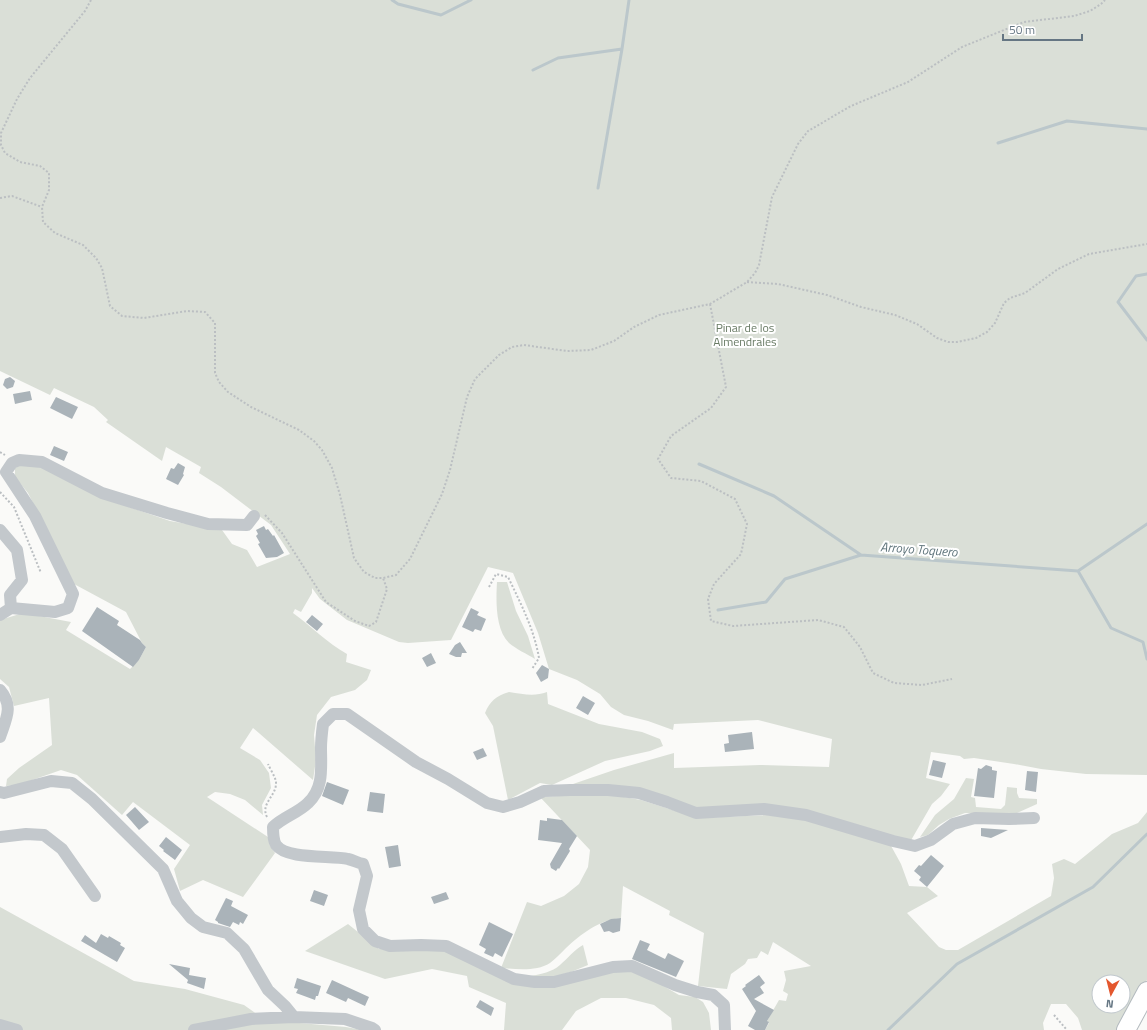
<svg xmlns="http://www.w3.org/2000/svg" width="1147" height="1030" viewBox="0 0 1147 1030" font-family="'Titillium Web',sans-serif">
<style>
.green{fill:#dadfd7;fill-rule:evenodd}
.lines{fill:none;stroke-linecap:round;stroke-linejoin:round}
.stream{stroke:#bbc7cb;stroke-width:3}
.building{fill:#aab3b9}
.secondary-casing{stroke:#b3babf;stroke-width:20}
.path{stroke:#bbbfc2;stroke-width:2;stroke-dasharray:2 2;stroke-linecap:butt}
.street{stroke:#c3c8cc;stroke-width:12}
.secondary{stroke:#fff;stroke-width:18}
.labels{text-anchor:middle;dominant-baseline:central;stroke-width:4;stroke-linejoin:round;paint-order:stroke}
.park-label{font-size:12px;fill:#687a64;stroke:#fff}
.water-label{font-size:13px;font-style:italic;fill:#60757c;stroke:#fff}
</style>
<rect width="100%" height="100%" fill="#fafaf8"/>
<path class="green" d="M0,0H1147V775L1086,774L1041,769L1014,764L974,758L964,759L960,756L931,752L926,778L950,784L941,796L932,804L910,842L806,811L695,808L573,784L614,770L674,753V768L760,765L829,767L832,739L758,720L674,724L673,730L648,721L624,715L611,707L600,694L577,680L549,669L538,633L513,573L488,567L451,640L408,643L399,642L347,620L320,599L312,588V593L301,612L295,609L293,613C311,626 327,643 347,654L346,662L371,670L367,680L355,690L331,697L317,715L314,735L316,760L313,780L253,728L240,748L260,760L269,773L271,788L262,805L263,815L245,800L230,794L215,792L207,797L268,837L270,846L275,853L243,897L203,880L180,891L174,869L190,845L133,802L122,815L77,775L61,770L18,785L6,786L7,779L19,768L52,745L49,698L14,706L9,687L0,679V620L23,613L71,622L66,630L130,669L139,660L146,647L142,643L126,612L74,584L28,493L15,477V468L22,464L43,467L129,507L170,521L222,530L232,544L247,550L257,567L290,554L271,525L221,487L199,473L201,467L166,447L162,461L106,422L108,420L94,407L54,388L50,395L0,371Z
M497,582H507L516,611L528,636L535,659C527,654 516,649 509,643C495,629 496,600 497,582Z
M509,692C523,694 534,697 547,692L548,704L599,724L642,732L660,739L663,746L650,751L605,761L552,785L540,783L508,800L493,726L485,713C490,701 496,696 509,692Z
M966,778L974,779L971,797L975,798L976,807L1001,809L1005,805L1007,787L1017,788V793L1019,798L1037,799V804L1017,813H965L949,819L939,825L928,835L920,837L935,815L954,799Z
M576,795L618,796L641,800L698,818L767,815L808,820L890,844L901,864L909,886L927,887L938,896L907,913L939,947L946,950H958L1051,896L1054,878L1052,864L1064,859L1075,864L1112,834L1138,823L1147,812V980L1139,992L1119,1030H1082L1078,1018L1066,1004H1051L1043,1023L1044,1030H765L769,1023L767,1021L779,1000L786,1001L788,994L783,991L786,980L784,971L811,966L773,942L768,955L761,951L757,958L748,959L745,964L731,974L727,989L698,986L704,933L669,915L670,911L623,886L621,918C599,920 581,934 566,948C561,953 555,959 550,963C536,972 516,969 501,968L527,902L541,906L564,896L579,884L588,867L590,850L540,797ZM1099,982H1123V1006H1099Z
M0,907L134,981L185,989L244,1005L265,1020L346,1027L362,1030H0Z
M348,924L379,949L434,948L454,953L528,985L605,972L630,971L660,984L679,995L695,997L703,1002L709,1013L711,1030H672L671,1018L654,1005L626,998H601L576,1011L562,1030H504L506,1003L469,987L467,976L432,969L385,979L305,951Z
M583,945L588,965L571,972L546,979L531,976C541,974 552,972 560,965C568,958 574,950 583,945Z"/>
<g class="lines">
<path class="stream" d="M392,0L398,4L441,15L471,0
M533,70L558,58L622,49
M998,143L1067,121L1147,129
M598,188L622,49L629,0
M1147,274L1136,276L1118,302L1147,340
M699,464L774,496L861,555L1078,571L1147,524
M1078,571L1111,628L1143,642L1147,659
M718,610L766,602L785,579L861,555
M888,1030L957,964L1093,887L1147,834"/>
</g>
<path class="building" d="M10,377L15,381L13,387L7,389L3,385L5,379Z
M30,391L32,400L15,404L13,394Z
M56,397L78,407L72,419L50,408Z
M54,446L68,452L64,461L50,455Z
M178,463L185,467L183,474L184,475L178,485L166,479L171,468L174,469Z
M264,526L266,530L268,529L273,536L274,535L284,553L277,557L266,558L258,544L260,543L256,536L258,534L256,530Z
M97,607L119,621L117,625L140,640L142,643L146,647L139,660L133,667L82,631Z
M471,608L479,612L477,615L486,619L481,631L475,629L473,632L462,627Z
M312,615L323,624L317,631L306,622Z
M460,642L467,653H462L461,657H456L449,654L455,645Z
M431,653L436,663L427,667L422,658Z
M542,665L549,669L548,678L541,682L536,673Z
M583,696L595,703L588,715L576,708Z
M752,732L754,749L725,752L724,744L729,743L728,735Z
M483,748L487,756L477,760L473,752Z
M933,760L946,763L942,778L929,775Z
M986,765L992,767V770L997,771L994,798L974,796L978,768L981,769Z
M1027,771L1038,772L1036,792L1025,790Z
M327,782L349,790L343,805L322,796Z
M370,792L385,794L383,813L367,811Z
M135,807L149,822L139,830L126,815Z
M547,818L562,820L577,836L569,849L570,851L559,869L558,868L556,871L551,868L550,864L562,843L538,840L540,820L547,821Z
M981,828L1008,830L991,838L981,836Z
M166,837L182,850L175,860L163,851L164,850L159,846Z
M398,845L401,866L389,868L385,847Z
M931,855L944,866L927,887L919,880L921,877L914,871L919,865L921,866Z
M314,890L328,895L324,906L310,901Z
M446,892L449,899L434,904L431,897Z
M226,898L233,901L231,906L248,915L243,924L240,922L239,925L233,922L230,927L218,923V922L215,920Z
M621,918L620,931L613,933L609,931L604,932L600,924L611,919Z
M489,922L513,934L502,957L495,953L493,957L484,953L486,949L479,945Z
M101,934L108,938L109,936L121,943L120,945L125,948L117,962L81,941L85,935L96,943Z
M640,940L650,944L647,950L665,959L668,953L684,961L676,977L632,959Z
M169,964L190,968L189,975L206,978L204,989L187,983L188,980Z
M759,975L765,983L760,987L764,993L754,999L774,1010L767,1021L769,1022L765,1030H755L748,1026L756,1011L742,989L746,986L745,985Z
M297,978L321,986L318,996H316L315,1000L296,993L298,989L294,988Z
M332,980L369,997L365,1006L348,998L346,1002L326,993Z
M480,1000L494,1008L491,1016L476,1007Z"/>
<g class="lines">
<defs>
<path id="secondary" d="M1126,1030L1147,991"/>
</defs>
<use href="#secondary" class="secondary-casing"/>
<path class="path" d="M91,0L85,11L30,78L17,99L1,133V145L5,153L20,162L40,166L49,173V190L42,207L43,222L55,233L83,245L96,258L102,268L110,306L122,316L144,318L187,311L205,312L215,323V373L219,382L228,392L251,407L299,430L314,441L322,450L332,468L340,495L354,558L364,572L375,578H383L396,575L410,559L442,494L450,470L467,397L475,379L499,355L512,347L524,345L567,351L591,350L614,341L634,327L659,315L710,304L747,282L755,273L759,265L772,197L798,144L808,131L851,106L908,82L962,47L1024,22L1074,16L1090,11L1101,4L1105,0
M0,198L12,196L42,207
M747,282L778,284L827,295L861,307L895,315L917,324L937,338L948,342H957L976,338L987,332L995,323L1004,303L1010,298L1025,293L1058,269L1089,254L1147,244
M710,304L726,387L711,408L671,436L658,459L671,478L701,481L735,499L747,524L741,554L714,584L708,599L711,621L733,626L818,620L844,627L860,647L873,673L894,683L922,685L952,679
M0,452L5,455
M0,492L14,507L41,573
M265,515L282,533L326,602L355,621L369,626L376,622L387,589L383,578
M489,587L496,574L508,577C521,604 534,629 539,658L532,669
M267,817C260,803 277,796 276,782C275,776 270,769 268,764
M1054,1015L1067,1030"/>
<path class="street" d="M0,530L17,550L22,580L10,595L11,608L55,612L68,608L73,594L35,516L6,472L12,463L19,460L42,462L102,493L167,513L208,524L247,525L254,516
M0,615L11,608
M0,690C14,706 6,719 0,737
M0,792L4,793L51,781L72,783L92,799L163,869L177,901L191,918L203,927L227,933L244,949L268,990L285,1006L294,1017
M0,837L26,834L44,835L62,849L95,896
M0,1025L17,1030
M194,1030L251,1019L294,1017L345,1019L372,1028L375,1030
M725,1030L724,1005L713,995L697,992L675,985L632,966L613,967L554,982H535L514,979L446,946L421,945L390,946L375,941L363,929L359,910L367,876L363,864C358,863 353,860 348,859C332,855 287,860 276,845C273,840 273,833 273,827C283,817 298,813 308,803C324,788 321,768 321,748C321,740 322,732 323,724L333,714H347L416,762L448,779L487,803L503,807L520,802L544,791L570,790H608L639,793L667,802L696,813L764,809L806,815L893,841L915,846L931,840L953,824L975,818L1009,819L1034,818"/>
<use href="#secondary" class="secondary"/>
</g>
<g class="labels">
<g class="park-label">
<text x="745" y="327">Pinar de los<tspan x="745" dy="14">Almendrales</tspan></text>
</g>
<g class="water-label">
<text transform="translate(919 549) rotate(4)">Arroyo Toquero</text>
</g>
</g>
<g transform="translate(1111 994) rotate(187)"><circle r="19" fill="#ffffff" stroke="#c1c8cd"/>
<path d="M0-3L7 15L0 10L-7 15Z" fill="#e4572e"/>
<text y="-6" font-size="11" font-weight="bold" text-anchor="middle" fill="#657683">N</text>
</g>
<path d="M1003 34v6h79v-6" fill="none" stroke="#657683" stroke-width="2"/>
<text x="1009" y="34" font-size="12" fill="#657683" stroke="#ffffff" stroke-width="3" paint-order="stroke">50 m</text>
</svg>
